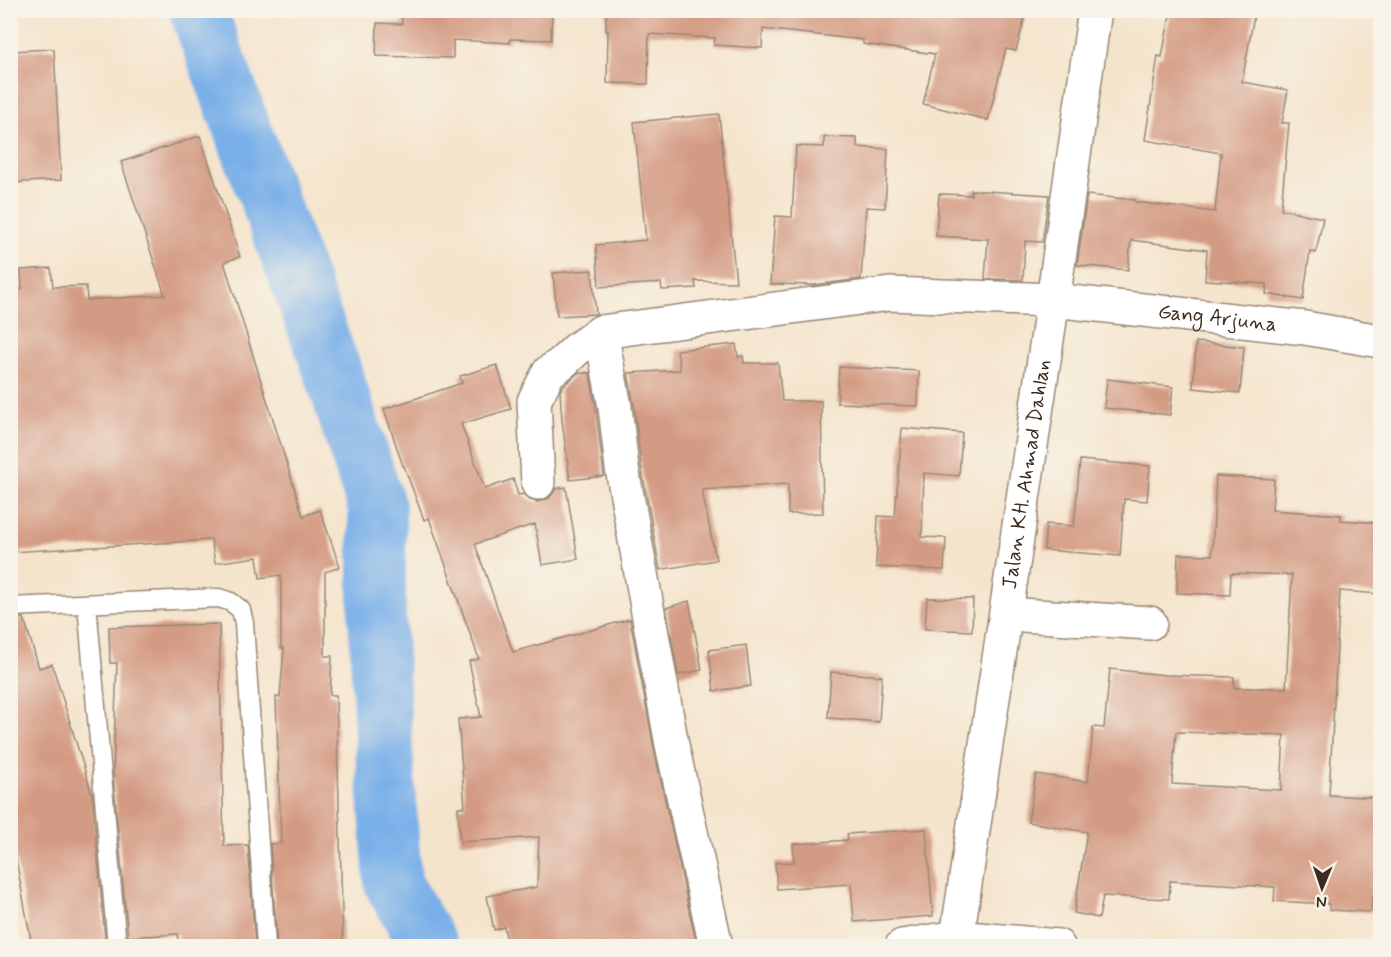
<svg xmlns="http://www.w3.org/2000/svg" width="1391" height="957" viewBox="0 0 1391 957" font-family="Mynerve,sans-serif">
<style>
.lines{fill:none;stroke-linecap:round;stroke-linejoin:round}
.river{stroke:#7ab0e9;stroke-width:58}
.building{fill:#d49b84;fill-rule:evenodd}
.lane-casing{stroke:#988775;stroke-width:21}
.street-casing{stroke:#988775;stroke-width:36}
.secondary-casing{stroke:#988775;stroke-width:36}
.primary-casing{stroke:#988775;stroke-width:36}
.lane{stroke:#fff;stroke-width:18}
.street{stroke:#fff;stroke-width:33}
.secondary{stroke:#fff;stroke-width:33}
.primary{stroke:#fff;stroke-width:33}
.labels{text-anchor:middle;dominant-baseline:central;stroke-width:4.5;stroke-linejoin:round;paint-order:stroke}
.street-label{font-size:21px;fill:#3b2a1e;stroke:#f7f3e8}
</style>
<rect width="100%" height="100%" fill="#f7f3e8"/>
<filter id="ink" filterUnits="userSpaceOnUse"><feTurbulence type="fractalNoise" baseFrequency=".0167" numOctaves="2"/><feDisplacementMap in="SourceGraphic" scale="12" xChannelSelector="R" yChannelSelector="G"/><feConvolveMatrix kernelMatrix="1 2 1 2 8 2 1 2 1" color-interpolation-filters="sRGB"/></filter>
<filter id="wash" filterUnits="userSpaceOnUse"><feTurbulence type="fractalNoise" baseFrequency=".008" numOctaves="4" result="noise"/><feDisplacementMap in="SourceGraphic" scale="24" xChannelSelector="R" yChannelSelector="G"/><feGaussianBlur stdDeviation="1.35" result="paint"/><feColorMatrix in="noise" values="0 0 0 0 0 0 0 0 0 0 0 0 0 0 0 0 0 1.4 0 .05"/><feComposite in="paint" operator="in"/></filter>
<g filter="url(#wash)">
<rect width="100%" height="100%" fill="#f5e4cc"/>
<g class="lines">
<path class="river" d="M198,10L333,372L377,508V616L384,749L393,883L429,946"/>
</g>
<g id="blocks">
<path class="building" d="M402,10H552L551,40L510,39V43L453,40V58L376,56L377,23L402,24Z
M606,10H1000L1025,17L1016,51L1006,49L988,120L923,104L935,54L863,44V40L763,29L762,48L714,45L715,38L649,34L648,84L607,83L608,31H606Z
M1171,10H1255L1242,82L1288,90L1282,123H1289L1281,209L1323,218L1316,253L1310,251L1303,300L1266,294L1267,284L1205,280L1207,250L1131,240L1128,270L1077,265L1087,195L1135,200V202L1215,212L1221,153L1145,140L1158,56L1162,57Z
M54,49L61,180L10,183V51Z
M719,114L736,282L695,281L696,288L662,290L661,283L599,287L596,245L646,240L634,122Z
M200,136L240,257L224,262L303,516L320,510L340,567L325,572V656H332L330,695H336L343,946H277L270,844L281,843L276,697H280L284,648H281V575L260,578L257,557L215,563L211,540L10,552V290L22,289L21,270L51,268L53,287L86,286L87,300L165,295L121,162Z
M824,137L857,138V147L888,149L885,208L866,207L861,279L814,285L770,284L775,216L792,217L796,146L824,147Z
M971,190L1049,195L1042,242L1025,241L1023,280L985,279L988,239L936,236L939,194L971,195Z
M592,270L596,314L557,316L553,273Z
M1196,342L1244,347L1240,393L1193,388Z
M736,344L738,357L743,356L744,363H778L782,401H821L823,513L788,514V484L702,490L716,560L660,570L641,465L634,405L628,373L680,370L677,350Z
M497,365L511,409L461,424L485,489L513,479L518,495L523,494L530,500L538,502L549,498L554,492L555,489L566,487L578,559L542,565L535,524L475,544L513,652L630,619L654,749L697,946H508L504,927L494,930L487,896L537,887L539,837L460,842L458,807H465L458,719L481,717L469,661L479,659L429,518L424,520L404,466H403L384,409L462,383L460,376Z
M839,367L919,371L918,406L837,403Z
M578,373H590L596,410L604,476L570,480L562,421L560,391L564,385Z
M1107,379L1173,387L1170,415L1104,408Z
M902,428L962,433L959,476L924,473L922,537L946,538L944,570L876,567L878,516L895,517Z
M1080,460L1150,466L1147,501L1124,499L1120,556L1044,550L1046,524L1074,526Z
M1216,476L1274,479L1272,510L1341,515V520L1380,523V594L1340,591L1329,795L1380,798V897L1372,896L1371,912L1329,910V904L1274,901L1275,887L1170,881L1169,899L1103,896L1099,918L1074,913L1087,832L1028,822L1036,774L1088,782L1093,727L1104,728L1110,669L1165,675L1234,677V688H1286L1292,575L1231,573L1230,595L1177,593L1178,554L1212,555ZM1176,732L1284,735L1281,790L1172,784Z
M927,598L973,599L972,631L925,629Z
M689,601L702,670L678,675L666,608Z
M10,618H24L39,668L52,664L92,794L105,938L102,939V946H32L10,827Z
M219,624L224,846L248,845L255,946H178V934L128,937L113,775L117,663H110L109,627Z
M746,645L751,686L714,691L709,650Z
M831,672L882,676L879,722L828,718Z
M926,829L933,916L854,922L851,884L777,889L775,863L794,862L793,844L848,840L847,834Z"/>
</g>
</g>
<g filter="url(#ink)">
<use href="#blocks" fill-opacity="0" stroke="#988775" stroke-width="1.5"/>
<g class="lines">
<defs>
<path id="lane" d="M87,604L117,946
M10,607L219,598L231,602L241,610L244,623L266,946"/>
<g id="street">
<path d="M538,483L534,401L549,372L562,363L577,349L601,332"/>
<path d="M1006,614L1150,623"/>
<path id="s1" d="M716,946L672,745L622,468L615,407L601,332L890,294L1053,300L1305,328L1380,341"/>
</g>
<g id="secondary">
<path id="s2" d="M957,937L1053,300L1095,10"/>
</g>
<path id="primary" d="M902,946L957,937L1058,946"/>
</defs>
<use href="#lane" class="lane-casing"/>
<use href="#street" class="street-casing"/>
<use href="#secondary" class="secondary-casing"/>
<use href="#primary" class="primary-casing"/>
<use href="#lane" class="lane"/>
<use href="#street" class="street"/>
<use href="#secondary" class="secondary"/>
<use href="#primary" class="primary"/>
</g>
</g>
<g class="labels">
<g class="street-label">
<text stroke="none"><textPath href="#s1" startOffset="1245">Gang Arjuna</textPath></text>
<text stroke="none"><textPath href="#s2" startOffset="468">Jalan KH. Ahmad Dahlan</textPath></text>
</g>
</g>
<rect width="1391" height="957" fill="none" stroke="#f7f3e8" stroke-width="36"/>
<g transform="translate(1322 888) rotate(182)" stroke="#f7f3e8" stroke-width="4.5" paint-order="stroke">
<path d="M0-4.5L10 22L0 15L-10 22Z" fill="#3b2a1e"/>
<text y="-9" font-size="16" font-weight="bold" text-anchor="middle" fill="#3b2a1e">N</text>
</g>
</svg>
